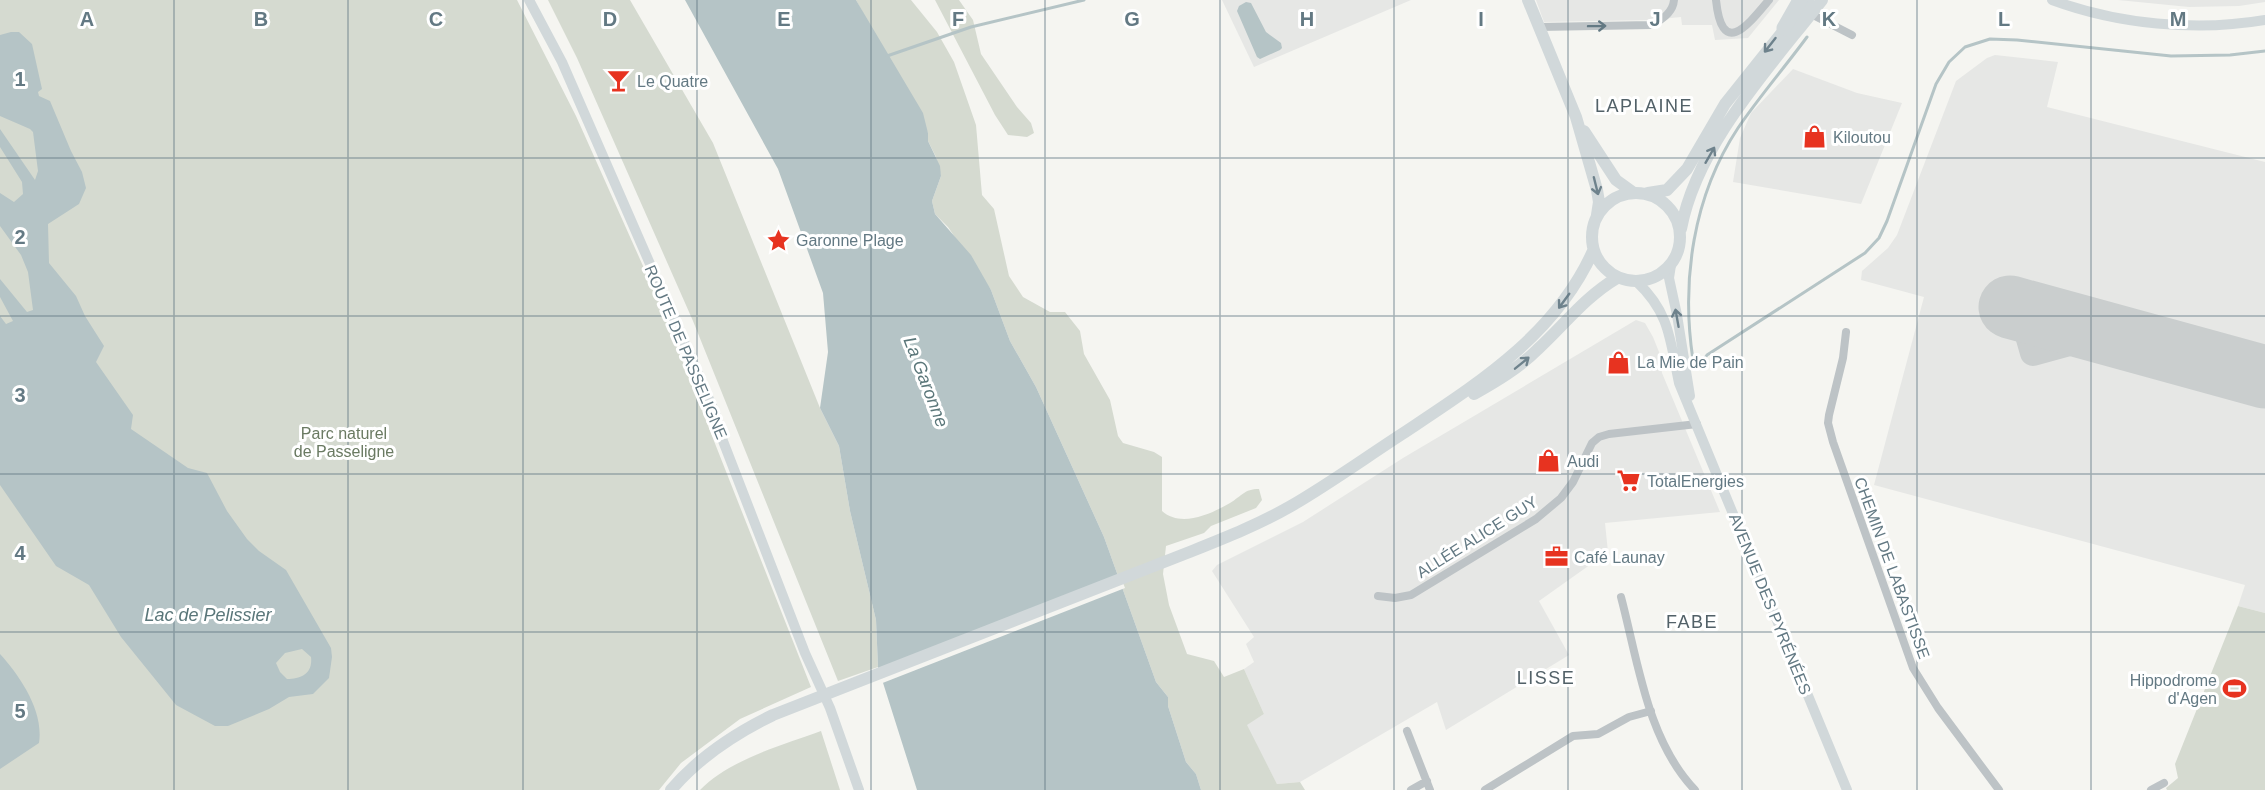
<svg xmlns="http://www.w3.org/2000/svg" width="2265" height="790" viewBox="0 0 2265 790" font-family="Helvetica,sans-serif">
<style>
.built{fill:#e6e7e5}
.green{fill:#d5dad0}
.water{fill:#b5c4c6;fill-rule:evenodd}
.pier{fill:#f5f5f1}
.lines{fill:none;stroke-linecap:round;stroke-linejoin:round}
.stream{stroke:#b5c4c6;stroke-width:3}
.taxiway{stroke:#cacece;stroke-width:26}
.runway{stroke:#cacece;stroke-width:63}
.street{stroke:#bdc3c6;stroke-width:8}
.secondary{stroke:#d1d8da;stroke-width:10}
.primary{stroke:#d1d8da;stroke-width:12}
.highway{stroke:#d1d8da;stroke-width:15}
.oneway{stroke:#637983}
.oneway2{stroke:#6e828c}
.grid{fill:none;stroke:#637983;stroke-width:1.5;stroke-opacity:0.55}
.labels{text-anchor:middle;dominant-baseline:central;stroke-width:6;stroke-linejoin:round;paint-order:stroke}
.poi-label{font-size:16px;fill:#637983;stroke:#fff;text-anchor:start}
.street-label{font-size:16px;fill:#637983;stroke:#fff}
.park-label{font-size:16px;fill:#6a7a62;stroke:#fff}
.neighbourhood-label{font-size:18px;letter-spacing:1.5px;fill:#526168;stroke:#fff}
.water-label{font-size:18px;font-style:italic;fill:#5a7679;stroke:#fff}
.grid-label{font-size:20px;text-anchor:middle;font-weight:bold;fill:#637983;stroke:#fff;stroke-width:6;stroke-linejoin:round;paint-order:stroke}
</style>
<rect width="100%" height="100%" fill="#f5f5f1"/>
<path class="built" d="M1222,0H1411L1254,67Z
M1536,0H1779L1748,38L1715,40L1712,25H1682L1681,17L1651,20L1544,22Z
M2118,0H2265V2L2239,6L2189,7Z
M1995,55L2058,62L2047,107L2265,162V613L2238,606L2245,585L1874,485L1924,297L1861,280L1862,271L1888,248L1897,235L1956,81L1987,58Z
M1793,69L1857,93L1902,103L1861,204L1733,182L1740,138L1751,113Z
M1636,320L1645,323L1653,337L1659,352L1662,373L1720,512L1605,523L1608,552L1539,601L1569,655L1446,730L1437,702L1300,782L1277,784L1246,725L1264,714L1244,669L1254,662L1246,644L1254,637L1212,571L1217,565L1303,522L1403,458Z"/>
<path class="green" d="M0,0H517L576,116L660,304L811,687L740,719L681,763L659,790H0Z
M548,0H630L713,143L820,408L839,446L850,511L876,620L878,667L838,681L693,321L577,58Z
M856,0H911L937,32L954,62L976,125L982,195L994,209L1009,276L1023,297L1050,312H1065L1080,331L1084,354L1110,400L1118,436L1123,443L1154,452L1162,457V511C1181,528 1211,514 1230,503C1242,496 1244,489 1259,489L1262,500L1256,508L1211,526L1204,533L1166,546L1163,574L1169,605L1187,654L1214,661L1224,677L1244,669L1264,714L1247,725L1277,784L1300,782L1305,790H1201L1196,774L1186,762L1168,706V697L1156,682L1104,537L1036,387L1010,341L991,290L948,227L935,214L932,201L941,176L936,157L928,141V133Z
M935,0H959L973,20L981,54L1017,107L1031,123L1034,133L1027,137L1008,135L995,115Z
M2238,606L2265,613V790H2167L2166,788L2178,778L2175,764Z
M821,731L840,790H700C729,760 782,745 821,731Z"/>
<path class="water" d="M685,0H856L923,113L928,133V141L940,166L941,176L932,201L935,214L971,255L991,290L1010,341L1036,387L1104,537L1156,682L1168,697V706L1186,762L1196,774L1201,790H917L878,667L876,620L850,511L839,446L820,408L828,352L823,293L778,169Z
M1246,2L1251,3L1266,32L1281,43L1282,48L1280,50L1260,59L1257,57L1237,11L1239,6Z
M11,32H19L32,44L42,89L38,92L39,96L50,101L71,151L82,172L86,188L79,204L48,224L49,263L76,296L85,316L104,346L96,362L133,415L131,429L188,468L207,473L227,511L247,539L259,551L286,570L331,648L332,657L329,678L313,694L289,697L269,709L228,726H215L176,705L121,637L89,585L56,566L0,485V316L6,324L13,321L0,297V279L27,312L33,310L28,272L21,255L0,226V193L14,202L23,194L22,182L0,147V129L35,180L38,171L33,132L30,129L0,116V35ZM302,649L311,657C313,674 301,679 287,679L280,672L276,663L285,653Z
M0,654C20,676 44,711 39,743L0,769Z"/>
<path class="pier" d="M1120,575L1125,588L880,684L876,671Z"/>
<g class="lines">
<path class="stream" d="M1807,37C1785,67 1759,97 1738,128C1693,196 1681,281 1693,360L1700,365L1707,355L1865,253L1879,238L1887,221L1936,84L1949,62L1965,47L1990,39L2017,40L2171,56L2230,55L2265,51
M887,56L971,27L1084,0"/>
<path class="taxiway" d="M2066,323C2054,304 2033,315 2027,332L2033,353L2095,336L2118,337"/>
<path class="runway" d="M2010,307L2265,377"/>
<path class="street" d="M1716,0C1722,59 1748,25 1769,0
M1811,14L1852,35
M1539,27L1651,25C1662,20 1673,13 1674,0
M1846,332L1843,358L1829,415L1828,423L1833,442L1913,668L1938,708L1999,790
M1378,596L1395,598L1411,595L1536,519L1561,498L1573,482L1592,443L1599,437L1609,434L1697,424
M1621,597C1638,661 1647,740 1695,790
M1407,731L1430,790
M1411,790L1427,781
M1485,790L1573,736L1598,734L1629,717L1651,711
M2151,790L2164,783"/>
<path class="secondary" d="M529,0L562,62L715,413L723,441L805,653L830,708L859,790
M2052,0C2117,24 2196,32 2265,20
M1671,265L1669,278L1677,315L1690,396
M1637,282C1670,313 1670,340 1679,383L1847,790"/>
<path class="primary" d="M1528,0L1576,117L1597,190L1599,202L1597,215
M1584,131L1616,180L1634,193
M1592 237a44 44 0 1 1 88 0a44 44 0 1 1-88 0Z
M1648,193L1667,190L1687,169L1725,104L1808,0
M1681,229C1697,144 1770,67 1822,0
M1474,394C1497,381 1519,368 1538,349C1565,324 1585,297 1617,278
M671,790C699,757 734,734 773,715L1187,553C1222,539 1258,525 1291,506C1329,484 1365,458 1402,434C1477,384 1555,336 1593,251"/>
<path class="highway" d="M1784,28L1800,0"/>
</g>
<defs><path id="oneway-shaft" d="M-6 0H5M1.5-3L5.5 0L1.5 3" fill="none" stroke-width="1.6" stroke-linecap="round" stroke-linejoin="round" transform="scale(1.5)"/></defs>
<use class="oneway" href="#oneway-shaft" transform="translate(1597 26) rotate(-1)"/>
<g class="oneway2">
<use href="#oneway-shaft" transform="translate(1770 45) rotate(128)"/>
<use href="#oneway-shaft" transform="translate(1710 155) rotate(-60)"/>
<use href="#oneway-shaft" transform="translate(1596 186) rotate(76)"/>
<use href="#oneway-shaft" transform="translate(1564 301) rotate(126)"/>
<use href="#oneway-shaft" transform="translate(1677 318) rotate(-100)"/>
<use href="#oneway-shaft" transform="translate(1522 363) rotate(-39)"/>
</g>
<path class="grid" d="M174,0V790M348,0V790M523,0V790M697,0V790M871,0V790M1045,0V790M1220,0V790M1394,0V790M1568,0V790M1742,0V790M1917,0V790M2091,0V790M0,158H2265M0,316H2265M0,474H2265M0,632H2265"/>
<defs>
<symbol id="bar-bare" viewBox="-9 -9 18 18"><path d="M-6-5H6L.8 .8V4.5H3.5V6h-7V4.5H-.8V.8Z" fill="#e73320" stroke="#fff" stroke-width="2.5" paint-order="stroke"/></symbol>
<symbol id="shop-bare" viewBox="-9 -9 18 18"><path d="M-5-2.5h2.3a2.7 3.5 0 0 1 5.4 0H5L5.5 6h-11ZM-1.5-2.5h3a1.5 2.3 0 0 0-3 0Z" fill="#e73320" stroke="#fff" stroke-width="2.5" paint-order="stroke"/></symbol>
<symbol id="sight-bare" viewBox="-9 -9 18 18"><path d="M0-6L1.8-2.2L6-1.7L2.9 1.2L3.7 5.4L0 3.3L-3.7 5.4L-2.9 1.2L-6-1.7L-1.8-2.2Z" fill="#e73320" stroke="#fff" stroke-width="2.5" paint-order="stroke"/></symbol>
<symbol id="supermarket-bare" viewBox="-9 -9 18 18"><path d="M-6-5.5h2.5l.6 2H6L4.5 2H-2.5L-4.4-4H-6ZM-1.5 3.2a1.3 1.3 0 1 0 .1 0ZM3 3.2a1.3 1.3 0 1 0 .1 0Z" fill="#e73320" stroke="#fff" stroke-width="2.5" paint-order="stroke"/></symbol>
<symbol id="office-bare" viewBox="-9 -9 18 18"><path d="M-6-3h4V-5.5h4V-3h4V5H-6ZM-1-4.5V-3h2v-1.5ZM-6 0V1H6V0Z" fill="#e73320" stroke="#fff" stroke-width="2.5" paint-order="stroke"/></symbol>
<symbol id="stadium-bare" viewBox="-9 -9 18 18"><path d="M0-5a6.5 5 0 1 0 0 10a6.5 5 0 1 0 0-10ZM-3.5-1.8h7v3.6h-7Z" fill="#e73320" stroke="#fff" stroke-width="2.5" paint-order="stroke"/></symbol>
</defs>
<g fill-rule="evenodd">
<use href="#bar-bare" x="602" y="64" width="33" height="33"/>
<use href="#shop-bare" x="1798" y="120" width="33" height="33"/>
<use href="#sight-bare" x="762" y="224" width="33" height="33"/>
<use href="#shop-bare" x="1602" y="346" width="33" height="33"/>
<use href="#shop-bare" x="1532" y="444" width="33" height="33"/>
<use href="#supermarket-bare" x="1612" y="464" width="33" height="33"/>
<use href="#office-bare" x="1540" y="540" width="33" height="33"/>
<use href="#stadium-bare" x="2218" y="672" width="33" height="33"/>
</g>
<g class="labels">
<g class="poi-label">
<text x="637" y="81">Le Quatre</text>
<text x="1833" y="137">Kiloutou</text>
<text x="796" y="240">Garonne Plage</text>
<text x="1637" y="362">La Mie de Pain</text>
<text x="1567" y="461">Audi</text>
<text x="1647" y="481">TotalEnergies</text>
<text x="1574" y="557">Café Launay</text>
<text x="2217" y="680" text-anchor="end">Hippodrome<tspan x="2217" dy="18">d'Agen</tspan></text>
</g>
<g class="street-label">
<text transform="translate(686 352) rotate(67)">ROUTE DE PASSELIGNE</text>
<text transform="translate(1477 537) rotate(-32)">ALLÉE ALICE GUY</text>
<text transform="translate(1892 568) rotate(70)">CHEMIN DE LABASTISSE</text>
<text transform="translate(1770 604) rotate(68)">AVENUE DES PYRÉNÉES</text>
</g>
<g class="park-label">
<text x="344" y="433">Parc naturel<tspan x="344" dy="18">de Passeligne</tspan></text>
</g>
<g class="neighbourhood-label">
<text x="1644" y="106">LAPLAINE</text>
<text x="1692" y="622">FABE</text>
<text x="1546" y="678">LISSE</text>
</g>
<g class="water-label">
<text transform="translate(926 382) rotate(69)">La Garonne</text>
<text x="208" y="615">Lac de Pelissier</text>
</g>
</g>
<g class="grid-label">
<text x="87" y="26">A</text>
<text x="261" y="26">B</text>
<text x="436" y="26">C</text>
<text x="610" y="26">D</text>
<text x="784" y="26">E</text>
<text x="958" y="26">F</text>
<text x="1132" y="26">G</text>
<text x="1307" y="26">H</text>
<text x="1481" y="26">I</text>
<text x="1655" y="26">J</text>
<text x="1829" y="26">K</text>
<text x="2004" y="26">L</text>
<text x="2178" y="26">M</text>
<text x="20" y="86">1</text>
<text x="20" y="244">2</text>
<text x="20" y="402">3</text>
<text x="20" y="560">4</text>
<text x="20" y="718">5</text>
</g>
</svg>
